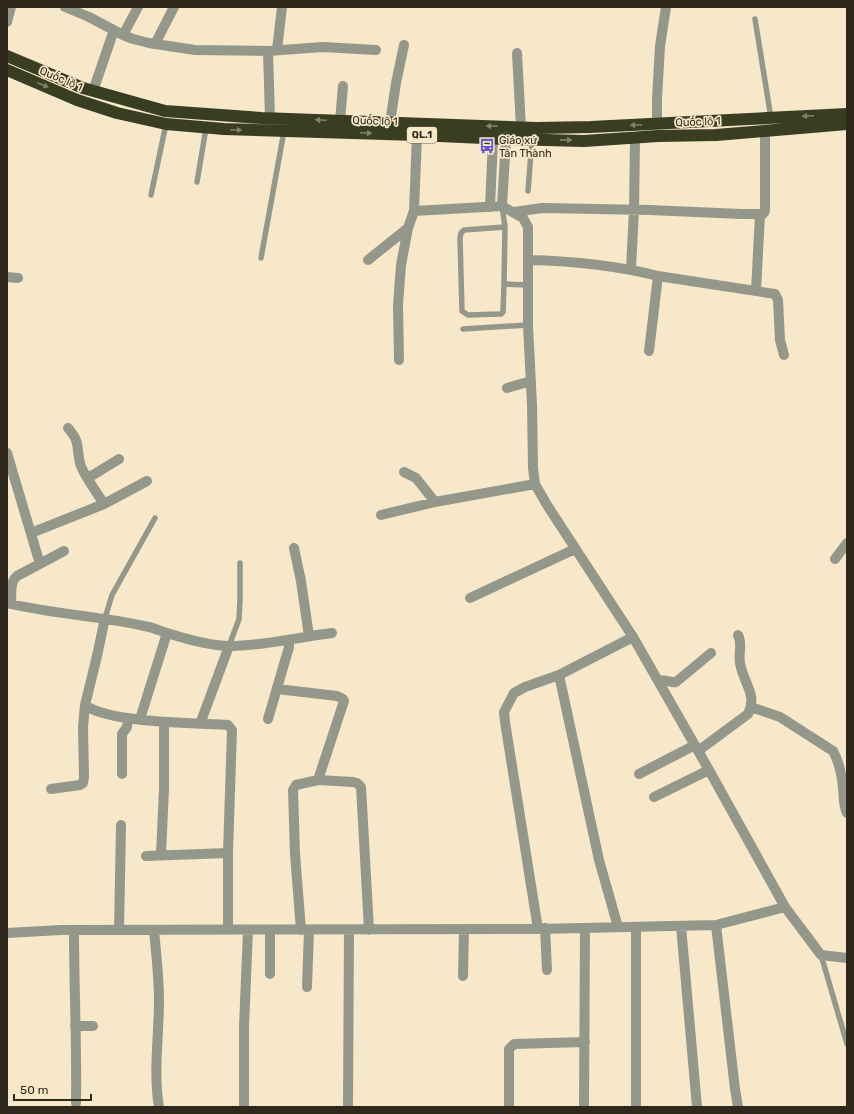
<svg xmlns="http://www.w3.org/2000/svg" width="854" height="1114" viewBox="0 0 854 1114" font-family="Rubik,sans-serif">
<style>
.lines{fill:none;stroke-linecap:round;stroke-linejoin:round}
.lane{stroke:#94988a;stroke-width:5.5}
.street{stroke:#94988a;stroke-width:10}
.highway{stroke:#393e23;stroke-width:12}
.oneway{fill:#858265}
.labels{text-anchor:middle;dominant-baseline:central;stroke-width:3.5;stroke-linejoin:round;paint-order:stroke}
.shield{fill:#f7e8c9;stroke:#6a6251;stroke-width:1}
.shield-label{font-size:10px;font-weight:bold;fill:#2e281d}
.street-label{font-size:11px;fill:#2e281d;stroke:#f7e8c9}
.poi-label{font-size:11px;fill:#2e281d;stroke:#f7e8c9;text-anchor:start}
</style>
<rect width="100%" height="100%" fill="#f7e8c9"/>
<g class="lines">
<path class="lane" d="M755,19L771,118
M197,182L206,128
M528,191L532,140
M151,195L166,124
M502,206L505,227L504,284L528,285
M261,258L284,131
M504,284L503,312L501,314L468,315L462,311L460,238L461,233L464,230L505,227
M463,329L528,325
M105,618L112,595L155,518
M229,646L239,619L240,600V563
M821,955L847,1044"/>
<path class="street" d="M65,7L89,17L123,35L133,39L149,43L195,50L268,51L323,47L376,50
M7,22L11,7
M123,35L138,7
M155,44L174,7
M277,50L282,7
M268,51L270,118
M517,53L521,128
M93,91L114,30
M340,121L343,86
M390,123L396,83L404,45
M657,124V99L660,46L666,7
M502,206L523,218L528,227V325L532,405L533,468L535,484L547,505L633,637L709,770L785,907L821,955L847,958
M490,207L493,139
M414,211L502,206L506,139
M514,212L542,208L650,210L741,214H763L765,211V131
M368,260L408,228L414,211L417,135
M528,260C572,261 615,265 658,276L649,351
M631,269L634,210L635,138
M658,276L775,294L778,300L780,340L784,355
M7,277L18,278
M756,291L760,214
M399,360L398,305L401,265L408,228
M507,388L531,381
M68,428C81,443 76,447 80,463C82,473 98,494 104,504
M7,453L40,564
M404,472L416,478L435,502L535,484
M88,478L119,459
M381,515L435,502
M31,533L104,504L147,481
M294,548L301,581L309,636
M835,559L847,543
M470,598L575,549
M7,603C52,614 99,616 144,626C152,627 160,631 167,633C186,639 211,646 230,646C264,646 298,637 332,633
M11,604C12,595 9,583 17,576L64,551
M105,618L97,656L85,705C108,723 196,723 228,725L232,730L228,853L146,856
M559,675L599,860L618,927
M658,681C668,679 669,683 676,682L711,653
M277,689L337,696L343,699L344,701L342,707L318,780
M751,707L780,717L833,751C839,762 842,776 843,788C844,796 843,806 847,813
M140,719L167,633
M268,719L289,647V640
M200,724L229,646
M698,751L748,714C758,694 743,683 740,663C738,653 743,644 738,635
M122,774V734L127,727L128,718
M639,774L695,745
M51,789L80,785L83,783L84,777L83,727L85,705
M654,797L709,770
M161,855L164,788V722
M716,925L735,1089L738,1107
M681,926L697,1107
M636,927V1107
M545,928L547,970
M538,929L505,722L504,712L514,693L525,687L559,675L633,637
M74,930C74,988 77,1045 76,1103
M119,930L121,825
M154,930C156,953 159,977 159,1000C159,1036 153,1072 159,1107
M228,930V853
M270,930V974
M301,930L295,854L293,790L296,785L318,780L353,782L357,783L361,787L369,930
M7,933L61,930L538,929L716,925L785,907
M463,976L464,929
M307,987L309,930
M75,1026H93
M244,1107V1027L248,930
M348,1107L349,930
M509,1107V1049L514,1044L585,1042
M584,1107L585,928"/>
<path class="highway" d="M7,56L83,88L165,111L261,118L537,128L591,127L847,114
M7,70L77,100L117,113L166,124L224,129L417,135L506,139L584,141L658,136L716,135L847,124"/>
</g>
<defs><path id="oneway-solid" d="M-6-.8H1V-3.2L6.5 0L1 3.2V.8H-6Z"/></defs>
<g class="oneway">
<use href="#oneway-solid" transform="translate(43 85) rotate(23)"/>
<use href="#oneway-solid" transform="translate(808 116) rotate(177)"/>
<use href="#oneway-solid" transform="translate(321 120) rotate(-178)"/>
<use href="#oneway-solid" transform="translate(636 125) rotate(177)"/>
<use href="#oneway-solid" transform="translate(492 126) rotate(-178)"/>
<use href="#oneway-solid" transform="translate(236 130) rotate(2)"/>
<use href="#oneway-solid" transform="translate(366 133) rotate(2)"/>
<use href="#oneway-solid" transform="translate(566 140) rotate(1)"/>
</g>
<defs>
<symbol id="bus-bare" viewBox="-9 -9 18 18"><path d="M-5-6H5V4H4V6H2V4H-2V6H-4V4H-5ZM-3.5-4V0h7V-4ZM-3.5 1.2v1.5H-2V1.2ZM2 1.2v1.5H3.5V1.2Z" fill="#6757d0" stroke="#f7e8c9" stroke-width="2.5" paint-order="stroke"/></symbol>
</defs>
<g fill-rule="evenodd">
<use href="#bus-bare" x="476" y="135" width="22" height="22"/>
</g>
<g class="labels">
<rect class="shield" x="407" y="127" width="30" height="16" rx="3"/>
<g class="shield-label">
<text x="422" y="135">QL.1</text>
</g>
<g class="street-label">
<text transform="translate(61 79) rotate(23)">Quốc lộ 1</text>
<text transform="translate(375 121) rotate(2)">Quốc lộ 1</text>
<text transform="translate(698 122) rotate(-2)">Quốc lộ 1</text>
</g>
<g class="poi-label">
<text x="499" y="140">Giáo xứ<tspan x="499" dy="13">Tân Thành</tspan></text>
</g>
</g>
<rect width="854" height="1114" fill="none" stroke="#2e281d" stroke-width="16"/>
<path d="M14 1094v6h77v-6" fill="none" stroke="#2e281d" stroke-width="2"/>
<text x="20" y="1094" font-size="12" fill="#2e281d" stroke="#f7e8c9" stroke-width="3" paint-order="stroke">50 m</text>
</svg>
